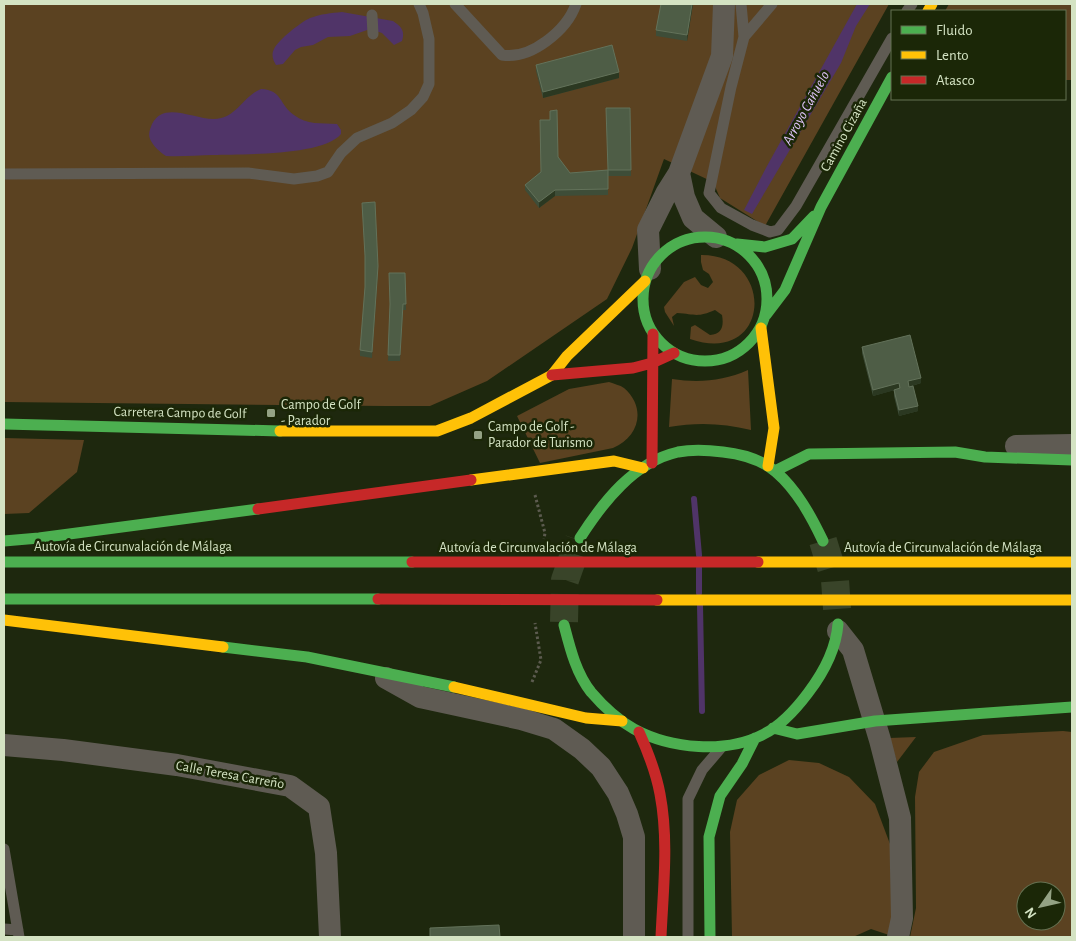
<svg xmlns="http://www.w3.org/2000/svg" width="1076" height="941" viewBox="0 0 1076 941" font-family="'Alegreya Sans',sans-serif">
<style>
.green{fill:#5b4221;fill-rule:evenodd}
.water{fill:#503468}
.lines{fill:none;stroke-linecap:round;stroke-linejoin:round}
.stream{stroke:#503468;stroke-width:6}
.primary-tunnel{stroke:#394429;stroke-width:28;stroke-dasharray:28 14;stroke-linecap:butt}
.path{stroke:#5c5b4f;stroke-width:3;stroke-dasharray:2.5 2.5;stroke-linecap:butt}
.lane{stroke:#5f5b53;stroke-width:11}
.street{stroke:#5f5b53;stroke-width:22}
.fast{stroke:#4caf50;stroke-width:11}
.slow{stroke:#ffc107;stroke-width:11}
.jam{stroke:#c62828;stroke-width:11}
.wall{fill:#3e4d38}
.shaded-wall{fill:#2b3821}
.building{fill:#4e5d46;stroke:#63725a}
.poi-dot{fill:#94a284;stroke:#1b2707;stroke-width:2}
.labels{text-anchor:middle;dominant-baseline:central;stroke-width:5;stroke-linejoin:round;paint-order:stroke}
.street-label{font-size:14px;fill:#d4e3c3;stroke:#1b2707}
.poi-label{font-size:14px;fill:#d4e3c3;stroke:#1b2707;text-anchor:start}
.water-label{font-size:15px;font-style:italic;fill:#dec3f9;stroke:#1b2707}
</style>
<rect width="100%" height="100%" fill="#1e280e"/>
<path class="green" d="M4,4H889L765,226L720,198L713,182L664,159L632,248L607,299L487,381L430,406H384L4,402Z
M949,4H1072V80H1065V11H945Z
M701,255C776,254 772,367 690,339L691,327L695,325L710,335C722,334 724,326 722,315L715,310C697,318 695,314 677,313L672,317L674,326L665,312L664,307L684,282L695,277L701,285L708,288L713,282L709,274L703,270L701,262Z
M748,370L751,430C723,423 697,422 669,427L672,379C699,383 723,381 748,370Z
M609,382C614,384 620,385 624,388C647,408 639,437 613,448L540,463L517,416L569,389Z
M4,438L84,440L77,472L29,513L4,514Z
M1063,731L1072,732V937H910L916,908L915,797L919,772L934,752L983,735ZM1026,891H1056V921H1026Z
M916,737L897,762L889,738Z
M789,760L819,763L849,777L875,804L890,844L896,894L889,935L871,929L853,937H732L730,832L737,800L759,775Z"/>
<path class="water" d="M857,4H870L856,26L841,63L752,214L744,210L767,166Z
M342,12L393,21C402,27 405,31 402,41L394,45L382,33L370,29L350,36L328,37L313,45L301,47L295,50L283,64L276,65C273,60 271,55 274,49C278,40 301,22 310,18C321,14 331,13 342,12Z
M261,89C283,90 279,105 294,115C307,125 321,123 337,124L341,130V134C323,156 242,154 213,155C198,155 182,157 166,156C160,152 153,146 150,139C148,134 150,129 152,124C165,98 200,124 221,118C238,114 245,95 261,89Z"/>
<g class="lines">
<path class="stream" d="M694,499L699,555
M699,568V593
M700,605L702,711"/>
<path class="primary-tunnel" d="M823,541L835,580L838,622
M564,622L565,580L579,540"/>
<path class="path" d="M511,424L523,450
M535,495L545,533L544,539
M532,682L541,660L535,623"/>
<path class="lane" d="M455,4L502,55C531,60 567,30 576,4
M741,4L744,37L772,4
M907,11L912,4
M372,15L373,34
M744,37L731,87L709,193L721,208L752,225L770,232L778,230L796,206L892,38
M4,174L248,173L294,179L317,176L328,172L341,153L357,138L392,123L411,110L423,97L429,84V39L423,13L419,4
M4,849L19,937
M4,929L18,930
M688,937V799L702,770L720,749"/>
<path class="street" d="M679,173L684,197L693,218L716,237
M650,269L648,230L667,192L679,173L722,56L724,4
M1016,446L1072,445
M838,631L853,650L880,740L900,818L902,918L898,937
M386,678L420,697L521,719L554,729L582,749L601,767L618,793L627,814L634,837V937
M4,745L63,750L177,765L290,786L319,807L326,853L330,937"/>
<path class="fast" d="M643 299a62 62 0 1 1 124 0a62 62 0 1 1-124 0Z
M737,244L765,247L792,239L814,216
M766,315L785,290L821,207L892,77
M4,424L280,431
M775,471L809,454L955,452L985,457L1072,460
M580,538C603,502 634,462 678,452C693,449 708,450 723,452C741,454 762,460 776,472C797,490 811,516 823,541
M4,541L39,538L258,509
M4,562H412
M4,599H378
M564,625C570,648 576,673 591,692C603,706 618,720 634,729C671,749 726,754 764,734C782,725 796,709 808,693C824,672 836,650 838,624
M223,647L307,657L454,687
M773,728L797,734L875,721L1072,707
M710,937L709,837L720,796L742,764L755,738"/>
<path class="slow" d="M928,11L932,4
M761,328L774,428L768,466
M280,431H437L471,418L552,375L567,356L645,281
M471,480L614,461L643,468
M758,562H1072
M657,600H1072
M4,620L223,647
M454,687L586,718L622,721"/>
<path class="jam" d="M552,375L633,368L652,363L674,353
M652,463L653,334
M258,509L471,480
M412,562H758
M378,599L657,600
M639,732C648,752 656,772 660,794C669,841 663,890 661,937"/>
</g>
<path class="wall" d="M693,4L687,41L656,36V30Z
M536,65L619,78L543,98L536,71Z
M630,108L631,176H608V195L555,196L539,208L525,190V185L540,172L558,157L570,173L608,170Z
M378,272L372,358L360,356V350Z
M405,273L406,310H403L400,361H388L390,307Z
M862,347L921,383L909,387L918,411L899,416L894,396V390L873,396L862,353Z"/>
<path class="shaded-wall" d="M692,4H693L687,41V35Z
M619,72V78L543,98V92Z
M555,190V196L539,208V202Z
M921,378V383L908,387V381Z
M899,383V389L873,396V390Z
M918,406V411L899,416V410Z"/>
<path class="building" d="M661,4H692L687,35L656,30Z
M612,45L619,72L543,92L536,65Z
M606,108H630L631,170H608V189L555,190L539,202L525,185L541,172L540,120H550V111L557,110L558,157L570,173L608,170Z
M375,202L378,266L372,352L360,350L365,287V256L362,203Z
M389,273H405L406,304H403L400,355H388L390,304Z
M910,335L921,378L908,381L909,387L913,386L918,406L899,410L894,390L900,388L899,383L873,390L862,347Z
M499,925L500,937H430V928Z"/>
<g class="poi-dot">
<rect x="266" y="408" width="10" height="10" rx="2.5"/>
<rect x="473" y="430" width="10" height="10" rx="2.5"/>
</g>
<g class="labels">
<g class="street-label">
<text transform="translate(844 135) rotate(-61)">Camino Cizaña</text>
<text transform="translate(180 413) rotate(1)">Carretera Campo de Golf</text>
<text x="133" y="547">Autovía de Circunvalación de Málaga</text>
<text x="538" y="548">Autovía de Circunvalación de Málaga</text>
<text x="943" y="548">Autovía de Circunvalación de Málaga</text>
<text transform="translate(230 775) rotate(10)">Calle Teresa Carreño</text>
</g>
<g class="poi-label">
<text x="281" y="405">Campo de Golf<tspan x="281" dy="16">- Parador</tspan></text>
<text x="488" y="427">Campo de Golf -<tspan x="488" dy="16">Parador de Turismo</tspan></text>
</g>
<g class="water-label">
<text transform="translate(806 108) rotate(-61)">Arroyo Cañuelo</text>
</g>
</g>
<rect width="1076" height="941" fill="none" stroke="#d4e3c3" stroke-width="10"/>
<rect x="891" y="10" width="175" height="90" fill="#1b2707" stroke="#657252"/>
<rect x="901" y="26" width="25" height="8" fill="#4caf50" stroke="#657252"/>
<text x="936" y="35" font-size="15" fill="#d4e3c3">Fluido</text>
<rect x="901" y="51" width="25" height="8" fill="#ffc107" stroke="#657252"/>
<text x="936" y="60" font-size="15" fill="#d4e3c3">Lento</text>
<rect x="901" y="76" width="25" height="8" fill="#c62828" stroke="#657252"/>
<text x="936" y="85" font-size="15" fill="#d4e3c3">Atasco</text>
<g transform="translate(1041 906) rotate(236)"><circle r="24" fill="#1b2707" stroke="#657252"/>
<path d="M0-4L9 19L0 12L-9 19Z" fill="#94a284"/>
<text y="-8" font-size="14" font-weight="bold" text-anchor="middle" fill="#d4e3c3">N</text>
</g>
</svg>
